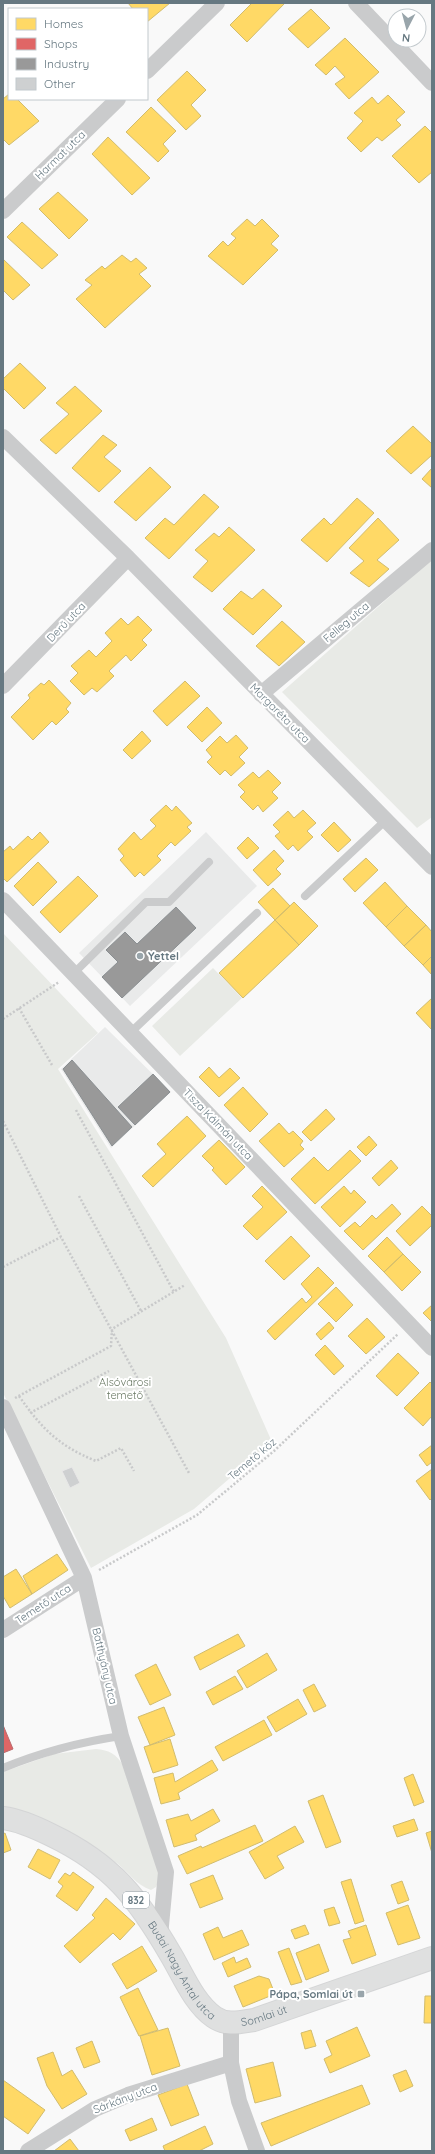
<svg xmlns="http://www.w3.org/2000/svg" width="435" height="2154" viewBox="0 0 435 2154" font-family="Quicksand,sans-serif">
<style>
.built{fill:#e9eaea}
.green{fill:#e8eae6}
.homes{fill:#ffd966;stroke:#d1bc6e}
.shops{fill:#e06666;stroke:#bb6b6e}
.industry{fill:#999;stroke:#8a8f92}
.building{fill:#ced0d1;stroke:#e8e8e8}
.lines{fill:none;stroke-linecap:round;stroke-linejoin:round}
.primary-casing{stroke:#d4d5d6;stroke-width:24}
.path{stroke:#c8c9ca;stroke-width:2.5;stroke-dasharray:2 2;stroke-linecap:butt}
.service{stroke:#cacbcc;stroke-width:8}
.minor{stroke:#cacbcc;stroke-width:16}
.primary{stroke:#dfe0e0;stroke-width:22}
.poi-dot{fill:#99a5ab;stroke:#fff;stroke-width:1.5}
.labels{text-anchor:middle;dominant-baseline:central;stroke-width:4;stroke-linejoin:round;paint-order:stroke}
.shield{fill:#fff;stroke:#94a0a7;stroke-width:1}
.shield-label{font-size:10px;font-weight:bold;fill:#667881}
.street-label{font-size:11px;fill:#667881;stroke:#fff}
.poi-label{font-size:11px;font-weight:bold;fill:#667881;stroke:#fff;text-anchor:start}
.park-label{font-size:11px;fill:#6a7a64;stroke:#fff}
</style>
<rect width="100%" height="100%" fill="#f9f9f9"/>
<path class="built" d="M206,832L257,886L130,1006L79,953Z
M105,1027L171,1092L111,1148L61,1069Z"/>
<path class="green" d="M432,559V817L417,828L282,692Z
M3,933L98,1033L58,1069L226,1338L272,1442L194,1509L91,1568L3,1393Z
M213,968L242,998L180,1056L152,1026Z
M96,1749C109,1750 116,1754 123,1765L160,1877L156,1887L151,1890C136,1885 129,1873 118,1864C83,1837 46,1817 3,1808V1772L54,1754Z"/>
<path class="homes" d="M128,3H170L147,22V9H133Z
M252,3H285L247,42L230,25Z
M311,9L330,28L308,48L288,29Z
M345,38L379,72L349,99L335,84L345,77L335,66L326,75L315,65Z
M187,71L206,90L191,105L201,116L186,130L157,100Z
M9,94V99H17L39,121L9,145L3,139V99Z
M388,95L405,112L396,120L401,125L382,141L377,137L361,152L347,138L363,121L354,113L372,97L378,104Z
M151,107L176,131L163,144L169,151L158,162L126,132Z
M425,126L432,133V172L419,183L392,156Z
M108,137L150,178L132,195L92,154Z
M58,192L88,220L69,239L39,209Z
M247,219L255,226L262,219L279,236L271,244L278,250L243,285L208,256L223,241L228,246L236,238L231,234Z
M22,222L58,255L42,269L7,237Z
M122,255L131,262L136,258L147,268L139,274L151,286L105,328L76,299L92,285L85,280L102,266L105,269Z
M3,259L30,285L13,300L3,290Z
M20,363L46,388L24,409L3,388V379Z
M75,386L102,411L56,454L40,440L69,414L56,403Z
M413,426L432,444V455L411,474L386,451Z
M103,435L117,445L104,457L121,471L99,492L72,468Z
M150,467L171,487L136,521L114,502Z
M432,468V488L422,479Z
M204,494L219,507L169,559L145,538L165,518L174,525Z
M357,498L374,513L327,562L301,540L324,518L331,525Z
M378,518L399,540L377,560L389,569L369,587L350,573L364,561L349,548Z
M229,527L255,550L212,592L193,577L208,561L195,550L214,533L219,537Z
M263,589L282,606L253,635L223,609L241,591L252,599Z
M138,616L152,630L142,640L147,645L131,661L126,655L109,671L114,676L97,692L92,688L84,695L70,681L78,673L71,666L89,650L96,657L112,641L105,633L121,618L128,625Z
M282,621L305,642L279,666L256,646Z
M49,680L71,703L66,709L69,712L56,725L52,721L33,740L11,717L30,698L28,695L41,683L44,685Z
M185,681L200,696L167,726L153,711Z
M207,707L222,723L202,742L187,727Z
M142,731L151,741L132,759L123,750Z
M236,735L248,748L239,757L245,763L231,776L225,770L220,775L207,762L212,757L206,750L220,736L227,743Z
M268,770L281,783L272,792L278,798L263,812L258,805L253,810L240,797L245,792L238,785L253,772L259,778Z
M166,805L172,811L176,806L192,823L187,827L191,831L175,846L171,842L157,856L161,860L144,876L140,872L135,877L120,860L124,856L118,849L134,832L141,840L156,826L150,820Z
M303,810L316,823L307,831L313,837L298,851L293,845L288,850L275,836L280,832L273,825L288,811L294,818Z
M334,822L351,840L338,852L321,835Z
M40,832L49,842L7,882L3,878V852L10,846L13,850L28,836L32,840Z
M248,837L259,848L247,859L237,848Z
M274,850L284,861L276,869L281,874L268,886L253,870Z
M366,858L378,870L355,892L343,879Z
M38,862L57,882L33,906L14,886Z
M78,876L98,896L60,933L40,912Z
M385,882L407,906L386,927L363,903Z
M273,888L290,906L275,920L258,902Z
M294,902L318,926L299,945L275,920Z
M407,906L426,925L404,946L386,927Z
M275,920L299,945L243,998L219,973Z
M426,925L432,932V956L423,965L404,946Z
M432,956V975L423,965Z
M432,998V1030L416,1013Z
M209,1067L219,1078L230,1068L240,1078L219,1097L199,1077Z
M243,1087L268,1114L250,1132L224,1105Z
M326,1109L335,1119L311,1141L302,1132Z
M187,1116L206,1136L153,1187L142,1176L166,1154L157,1144Z
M279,1123L289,1134L293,1131L303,1141L300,1145L304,1149L284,1167L259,1141Z
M369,1136L377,1145L366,1156L357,1147Z
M219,1140L245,1167L226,1185L212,1170L214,1168L202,1156Z
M350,1150L361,1161L315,1204L291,1179L314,1157L328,1171Z
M391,1160L398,1168L379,1186L372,1178Z
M262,1186L287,1212L257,1240L243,1226L263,1207L252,1196Z
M344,1186L351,1194L354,1190L366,1202L340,1227L321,1207Z
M392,1204L401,1214L363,1250L344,1231L355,1222L360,1227L372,1215L376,1219Z
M422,1206L432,1216V1225L410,1246L396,1231Z
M291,1236L310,1256L284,1280L265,1261Z
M387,1237L403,1254L384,1272L368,1256Z
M403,1254L421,1272L402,1291L384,1272Z
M318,1267L334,1283L275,1340L267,1331L302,1298L306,1303L312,1297L301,1284Z
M336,1287L353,1305L336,1322L318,1304Z
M432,1305V1322L423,1313Z
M367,1318L385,1337L366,1354L348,1336Z
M329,1322L334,1328L321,1340L316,1334Z
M325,1345L344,1366L334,1375L315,1355Z
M398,1353L419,1373L397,1396L376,1376Z
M430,1382L432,1384V1416L423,1426L404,1408Z
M432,1445V1462L427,1466L419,1455Z
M432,1469V1498L430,1500L416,1481Z
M57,1554L68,1570L32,1594L23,1576Z
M16,1569L32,1594L10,1608L3,1596V1577Z
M238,1634L245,1646L200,1670L194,1657Z
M267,1653L277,1670L247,1688L237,1671Z
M156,1664L171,1695L150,1705L135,1675Z
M235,1676L243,1689L213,1705L206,1692Z
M314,1684L326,1706L314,1712L303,1690Z
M298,1699L307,1714L276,1732L267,1717Z
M164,1707L175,1735L150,1745L138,1717Z
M264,1720L272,1735L223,1761L215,1747Z
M170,1739L178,1765L153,1773L144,1747Z
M212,1760L218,1770L178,1793L180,1799L161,1804L154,1778L173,1773L175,1782Z
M413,1774L424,1802L414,1806L404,1778Z
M323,1795L341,1842L326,1848L308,1801Z
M213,1809L220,1821L195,1835L197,1840L174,1847L166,1820L188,1814L191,1821Z
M414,1819L418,1830L397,1837L393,1826Z
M255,1825L263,1841L187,1874L178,1856L201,1846L202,1848Z
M295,1826L304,1842L277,1856L284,1868L265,1879L249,1852Z
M432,1831V1853L426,1833Z
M5,1833L11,1850L3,1853V1834Z
M38,1849L60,1860L50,1879L28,1867Z
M73,1872L94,1887L77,1911L56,1896L63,1886L58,1882L65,1873L70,1876Z
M213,1875L223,1899L200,1908L190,1884Z
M351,1879L364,1921L355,1924L341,1882Z
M402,1881L409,1900L398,1904L391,1885Z
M106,1898L135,1924L120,1940L113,1933L80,1963L64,1946L95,1918L92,1915Z
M408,1905L420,1938L398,1945L386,1913Z
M334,1907L340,1923L329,1926L324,1910Z
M305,1925L309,1934L295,1939L291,1930Z
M366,1925L376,1955L352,1964L343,1940L351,1938L348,1931Z
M218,1927L223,1938L242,1930L249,1945L214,1960L203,1934Z
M319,1944L329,1971L306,1980L296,1953Z
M142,1946L157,1971L127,1989L112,1964Z
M289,1948L302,1982L291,1985L278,1952Z
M234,1957L236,1963L247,1958L251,1967L228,1977L222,1963Z
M259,1976L269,1979L275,1994L243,2007L234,1986Z
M138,1988L158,2030L139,2036L120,1997Z
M425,1996H432V2023H424Z
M357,2027L370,2056L330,2073L324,2059L332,2055L326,2041Z
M168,2028L180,2066L152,2075L140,2036Z
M311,2030L316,2046L305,2049L301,2033Z
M92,2041L100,2062L84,2068L76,2048Z
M53,2052L62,2076L72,2070L87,2094L62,2109L47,2086L37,2058Z
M273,2062L281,2096L255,2103L246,2069Z
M406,2070L413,2086L400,2092L393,2075Z
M3,2080L45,2110L28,2134L3,2116Z
M187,2084L199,2115L171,2126L158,2095Z
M362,2085L370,2104L271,2146L261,2123Z
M152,2118L157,2130L130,2141L125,2130Z
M205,2126L213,2144L199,2151H165L163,2146Z
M70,2139L79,2151H54Z"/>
<path class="shops" d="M3,1725L13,1749L3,1753Z"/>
<path class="industry" d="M176,907L196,928L122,998L102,977L118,962L106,950L125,932L137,944Z
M72,1060L132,1127L112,1146L63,1069Z
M153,1074L170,1092L135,1125L118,1107Z"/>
<path class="building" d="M72,1467L80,1483L70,1488L62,1471Z"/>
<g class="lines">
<defs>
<g id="primary">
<path id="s1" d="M3,1818C20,1820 37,1828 51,1835C112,1864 138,1898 171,1955C183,1975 194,2003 214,2017C227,2026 240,2022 254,2020L432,1958"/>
</g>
</defs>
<use href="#primary" class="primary-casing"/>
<path class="path" d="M19,1008L52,1065
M3,1019L59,982
M76,1110L174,1292
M3,1121L61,1237L189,1473
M79,1196L141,1311
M3,1267L61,1237
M19,1396C42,1429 59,1446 96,1461L121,1448L134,1471
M15,1398L111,1346L112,1329L185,1285
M30,1413L109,1371
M99,1570L197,1515L274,1451L398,1334"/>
<path class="service" d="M305,896L386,820
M73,974L146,902H169L209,862
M130,1033L257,913
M3,1768C42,1752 80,1742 121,1736"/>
<path class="minor" d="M356,3L432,83
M147,71L217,3
M3,211L118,99
M3,437L128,558L432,867
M3,686L128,558
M261,694L432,550
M3,900L432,1348
M3,1407L84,1578L121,1736L166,1872L160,1936
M3,1630L84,1578
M231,2023V2063L239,2101L257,2151
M28,2151L95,2109L128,2095L231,2063"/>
<use href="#primary" class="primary"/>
</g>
<g class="poi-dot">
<circle cx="140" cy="956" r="4"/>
<rect x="357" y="1990" width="8" height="8" rx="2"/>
</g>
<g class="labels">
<rect class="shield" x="123" y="1892" width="26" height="16" rx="3"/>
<g class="shield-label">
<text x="136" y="1900">832</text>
</g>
<g class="street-label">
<text transform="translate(60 155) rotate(-44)">Harmat utca</text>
<text transform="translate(66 622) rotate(-46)">Derű utca</text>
<text transform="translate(346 622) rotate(-40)">Felleg utca</text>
<text transform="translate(280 713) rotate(45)">Margaréta utca</text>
<text transform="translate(218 1124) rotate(46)">Tisza Kálmán utca</text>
<text transform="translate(252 1459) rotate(-40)">Temető köz</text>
<text transform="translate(43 1604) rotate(-33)">Temető utca</text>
<text transform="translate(105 1666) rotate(77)">Batthyány utca</text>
<text stroke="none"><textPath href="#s1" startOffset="243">Budai Nagy Antal utca</textPath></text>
<text stroke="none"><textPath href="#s1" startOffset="352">Somlai út</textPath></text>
<text transform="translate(125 2098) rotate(-21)">Sárkány utca</text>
</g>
<g class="poi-label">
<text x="148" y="956">Yettel</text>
<text x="353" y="1994" text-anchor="end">Pápa, Somlai út</text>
</g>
<g class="park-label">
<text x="125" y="1382">Alsóvárosi<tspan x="125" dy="13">temető</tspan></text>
</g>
</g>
<rect width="435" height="2154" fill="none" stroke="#667881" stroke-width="8"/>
<rect x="8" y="8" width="140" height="92" fill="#ffffff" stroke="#c2c9cd"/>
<rect x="16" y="18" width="20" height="12" fill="#ffd966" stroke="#c2c9cd"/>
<text x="44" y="28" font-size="12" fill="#667881">Homes</text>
<rect x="16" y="38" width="20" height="12" fill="#e06666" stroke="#c2c9cd"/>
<text x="44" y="48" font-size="12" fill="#667881">Shops</text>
<rect x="16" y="58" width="20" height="12" fill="#999999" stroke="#c2c9cd"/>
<text x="44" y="68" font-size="12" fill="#667881">Industry</text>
<rect x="16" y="78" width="20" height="12" fill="#ced0d1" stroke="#c2c9cd"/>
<text x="44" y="88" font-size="12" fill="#667881">Other</text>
<g transform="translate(407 28) rotate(186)"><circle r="19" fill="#ffffff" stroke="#c2c9cd"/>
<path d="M0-3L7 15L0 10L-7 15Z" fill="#99a5ab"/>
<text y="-6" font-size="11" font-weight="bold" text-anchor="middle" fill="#667881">N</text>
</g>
</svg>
